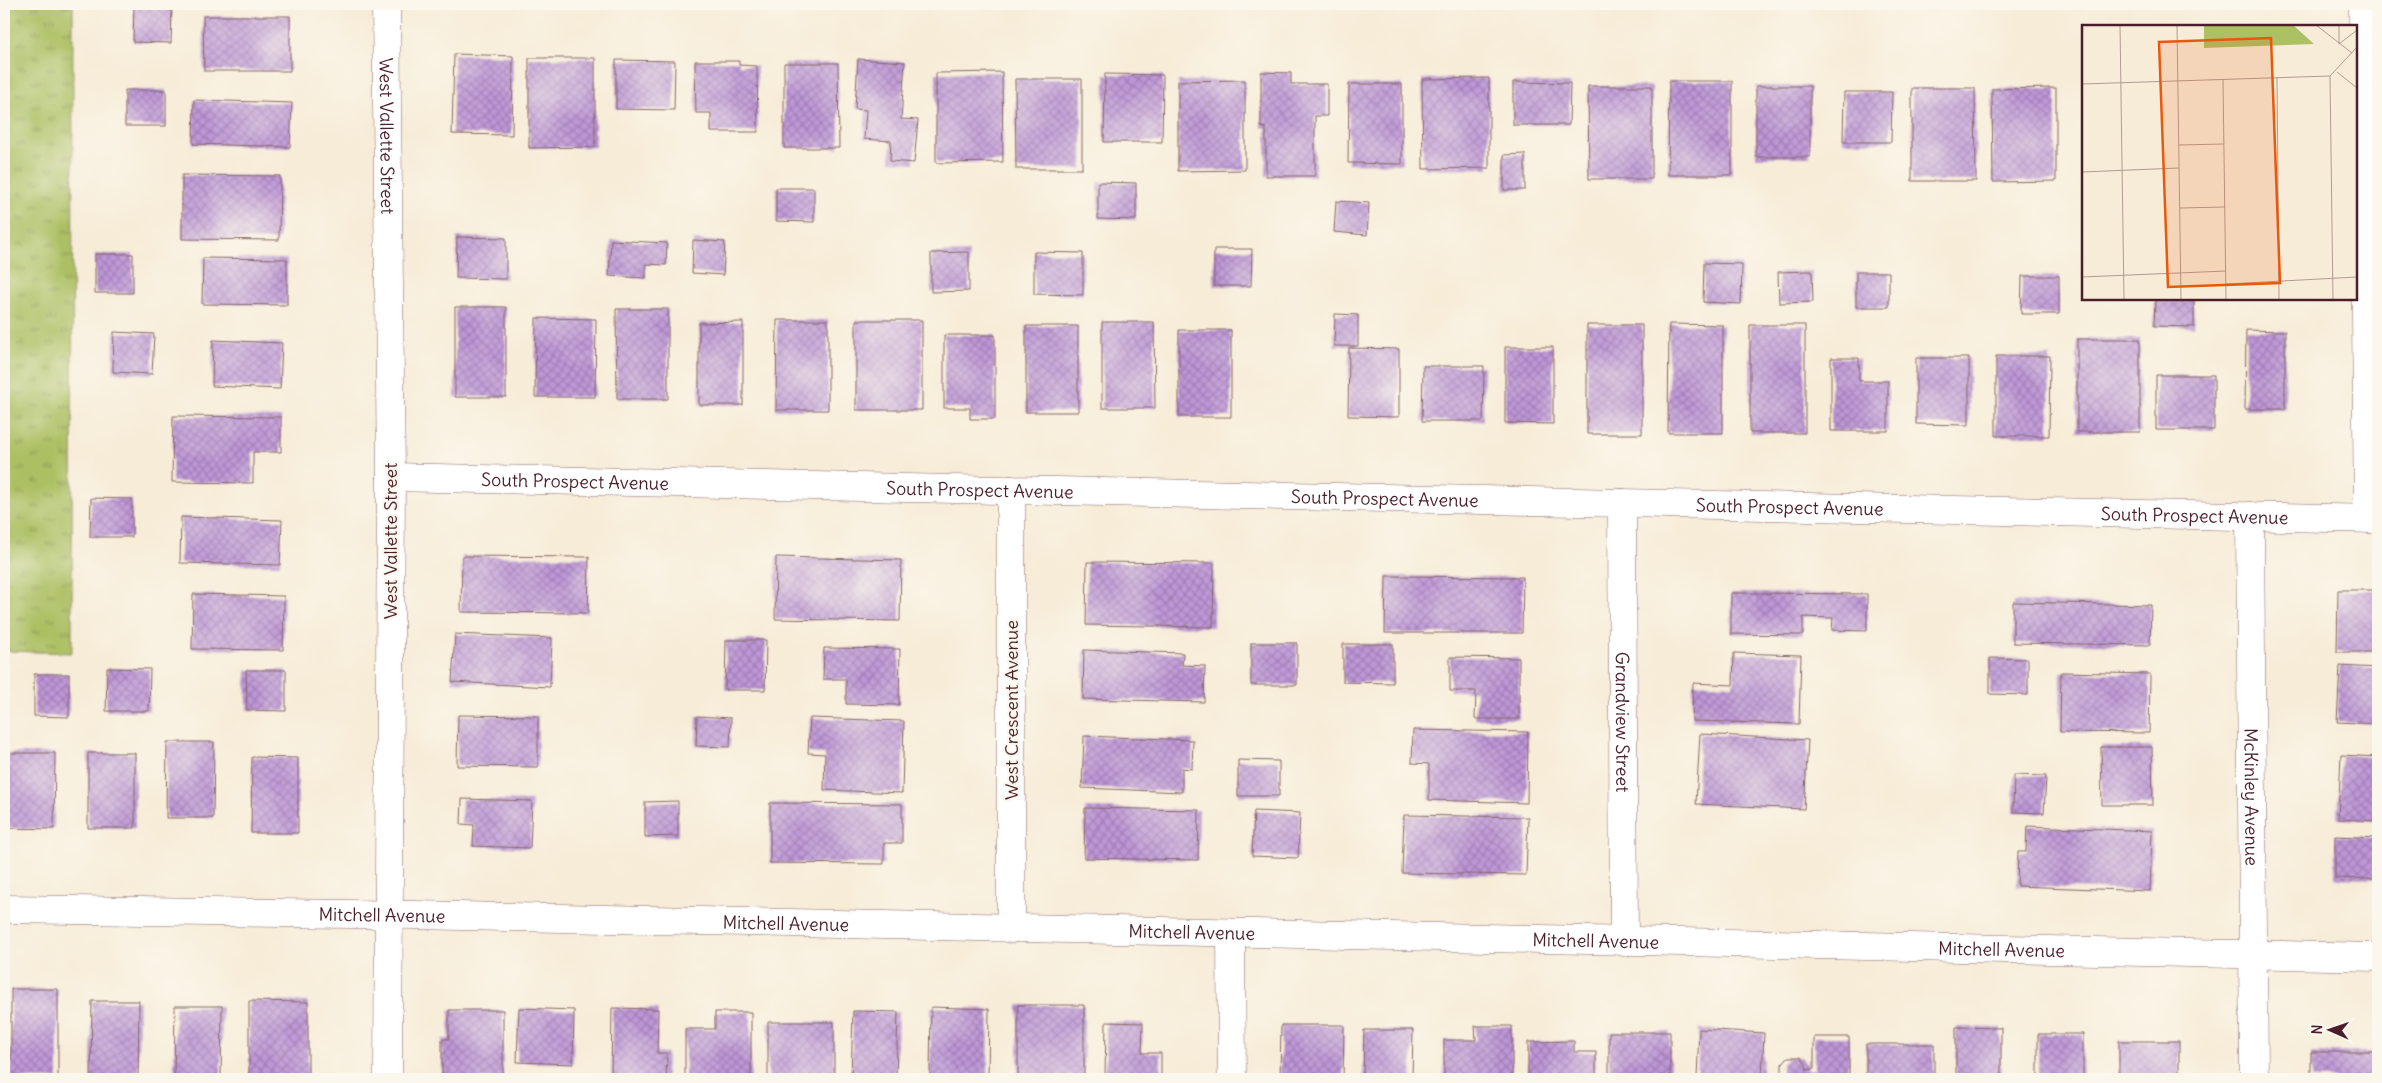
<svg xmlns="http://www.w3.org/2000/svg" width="2382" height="1083" viewBox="0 0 2382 1083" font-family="Delius,sans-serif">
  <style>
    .park { fill: url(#park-tufts); stroke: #7b7048 }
    .building { fill: url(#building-cross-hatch) }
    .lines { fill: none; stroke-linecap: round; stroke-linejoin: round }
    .minor-casing { stroke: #876768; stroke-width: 29 }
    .minor { stroke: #fff; stroke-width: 28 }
    .labels { text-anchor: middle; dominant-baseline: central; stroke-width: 4.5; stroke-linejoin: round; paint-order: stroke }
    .street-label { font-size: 18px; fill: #4a1f2b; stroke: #fbf7ec }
    .inset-road { fill: none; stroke: #b29a93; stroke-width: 1 }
    .view { fill: #e8590c; fill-opacity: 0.15; stroke: #e8590c; stroke-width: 2.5 }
    .inset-edge { fill: none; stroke: #4a1f2b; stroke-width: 2.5 }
  </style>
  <defs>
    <pattern id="park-tufts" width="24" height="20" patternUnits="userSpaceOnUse" patternTransform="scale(1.25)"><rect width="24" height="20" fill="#acc064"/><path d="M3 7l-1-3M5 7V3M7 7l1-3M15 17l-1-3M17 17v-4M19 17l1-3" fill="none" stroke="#8e9b53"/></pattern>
    <pattern id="building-cross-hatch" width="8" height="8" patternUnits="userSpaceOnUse" patternTransform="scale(1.25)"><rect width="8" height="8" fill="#be97d8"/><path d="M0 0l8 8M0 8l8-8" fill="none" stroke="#9c7baf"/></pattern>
  </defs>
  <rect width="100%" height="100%" fill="#fbf7ec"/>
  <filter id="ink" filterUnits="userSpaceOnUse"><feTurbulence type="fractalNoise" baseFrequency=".02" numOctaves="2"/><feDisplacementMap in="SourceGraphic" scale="10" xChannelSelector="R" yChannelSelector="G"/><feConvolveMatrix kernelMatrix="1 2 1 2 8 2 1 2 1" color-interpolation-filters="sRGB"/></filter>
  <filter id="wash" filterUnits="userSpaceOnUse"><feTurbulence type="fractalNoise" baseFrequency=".0096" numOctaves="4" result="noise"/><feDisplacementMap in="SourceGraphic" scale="20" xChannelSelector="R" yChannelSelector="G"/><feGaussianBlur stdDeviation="1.12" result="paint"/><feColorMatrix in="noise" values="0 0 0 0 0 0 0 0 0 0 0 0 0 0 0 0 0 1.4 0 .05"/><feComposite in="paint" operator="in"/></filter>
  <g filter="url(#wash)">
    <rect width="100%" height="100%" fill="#f7ecd8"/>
    <path class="park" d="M4 4H73L72 653 4 651Z"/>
    <g id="blocks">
      <path class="building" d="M134 6H172L171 43 133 42Z
        M203 16H290V71H204Z
        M454 54 513 56 512 135 452 134Z
        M529 58H595V147L529 148Z
        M858 59 905 62 901 119 918 120 914 163 890 161 891 141 864 139 866 110 855 109Z
        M616 60 675 61 674 110 616 109Z
        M695 61H739V65L757 66 758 132H711V113H696Z
        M784 63H838L839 148H784Z
        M1002 72 1003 162 936 163V73Z
        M1261 72 1291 73V84H1327V116H1315V176H1266V128L1261 127Z
        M1105 74 1163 75 1162 142H1104Z
        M1489 78V168L1423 169 1422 79Z
        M1015 79H1082V169H1016Z
        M1245 80V170L1178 171V81Z
        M1669 81H1732V175H1668Z
        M1513 82 1570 83 1569 125H1513Z
        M1349 84H1402V164L1348 163Z
        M1588 86H1652V179H1589Z
        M1756 86H1810V157H1756Z
        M1912 88H1975L1976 181H1912Z
        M2056 88V181L1993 182 1992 89Z
        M125 90H166V126H125Z
        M1844 92H1892L1891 142H1843Z
        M194 100 292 103 290 147 193 144Z
        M1525 154V190H1504V155Z
        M182 175 280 176 279 240 182 239Z
        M1098 182 1136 183V220L1098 219Z
        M776 188H814V222L776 221Z
        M1336 201 1369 203 1367 235 1334 232Z
        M457 237 506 238V279L456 278Z
        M611 240 667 243 666 265 646 264V278L609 276Z
        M693 240 725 242 723 275 692 273Z
        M1214 249H1252L1251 286H1214Z
        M969 252V291L931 292V253Z
        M1034 252 1083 253V295L1034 294Z
        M95 254H133V293H95Z
        M203 258 287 259V305L202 304Z
        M1704 263 1742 264 1741 304 1703 302Z
        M1812 271 1813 302 1779 303 1778 272Z
        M1856 272H1889V307H1856Z
        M2022 276H2059V314H2021Z
        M2155 299H2194V327L2154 326Z
        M455 307H506V397H455Z
        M616 309H668V399H617Z
        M1335 314 1358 315V346H1334Z
        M536 318 596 319 595 397H535Z
        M777 320H828V410H776Z
        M856 320H922V410H856Z
        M743 322V405H699V323Z
        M1102 322H1154L1155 408H1102Z
        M1669 324 1723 325V433H1668Z
        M1587 325H1642V434H1587Z
        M1750 325H1805V433H1750Z
        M1026 326H1078V412H1026Z
        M1179 330H1231V417H1179Z
        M2246 330 2285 331V409H2245Z
        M114 332 154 334 152 374 113 372Z
        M944 335H995V419H970V408H944Z
        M2077 339H2140V432H2077Z
        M213 340 282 343 280 389 212 386Z
        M1505 347H1553V424L1505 423Z
        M1349 348 1399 349V417L1348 416Z
        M1996 356H2050L2049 436H1996Z
        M1831 358H1859V381H1888V431H1831Z
        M1916 358H1969V425L1916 424Z
        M1423 366H1484L1483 421H1422Z
        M2156 375H2214V430H2156Z
        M173 416 281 417V452H253V483L172 482Z
        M91 498 132 499V537H90Z
        M181 517 282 520 280 565 180 563Z
        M462 556 589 557 588 613 461 612Z
        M776 557 901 560 900 621 775 619Z
        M1087 562 1214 563 1213 627 1086 625Z
        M1386 576 1523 577 1522 633H1385Z
        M2338 590H2378V652H2337Z
        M1731 593 1867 594V631L1832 630 1833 618 1803 617V635L1731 634Z
        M193 594 284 596 283 650 192 649Z
        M2013 602 2151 605 2150 645 2013 643Z
        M455 634 552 638 550 687 452 682Z
        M726 640H766L765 690H725Z
        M1251 643H1297V685H1251Z
        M1343 644H1393V683L1343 682Z
        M824 648 900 649 899 705 846 704V679H823Z
        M1084 650 1183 653 1182 665 1205 666 1204 702 1083 699Z
        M1734 653 1801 655 1799 724 1692 721 1693 683 1733 685Z
        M1450 657 1519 658V719H1475L1476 691H1450Z
        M1990 658 2028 659V695L1990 694Z
        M2340 666 2378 668V724L2337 722Z
        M107 668 150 669 149 711H106Z
        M246 670H286V711L247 710Z
        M2061 672 2150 674 2149 733 2060 732Z
        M34 674H69V717L34 716Z
        M458 715 538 716V767L457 766Z
        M697 716 731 718 730 747 696 746Z
        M810 718 904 721 902 793 824 790 825 754 808 753Z
        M1413 730 1528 732 1527 803 1429 800V764L1412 763Z
        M1700 734 1808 740 1804 809 1696 804Z
        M1084 736 1193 740 1192 769 1182 768V792L1082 788Z
        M167 742H214L213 818H166Z
        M2101 747H2152L2153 805H2102Z
        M8 753H55L54 829 7 828Z
        M88 753H135V828H88Z
        M2341 755 2378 757V821L2338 819Z
        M252 757 298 758V833H251Z
        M1238 760 1279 761V796H1238Z
        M2014 775 2046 776 2044 813 2013 812Z
        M462 799 532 801 530 848 473 846 474 825 461 824Z
        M678 801V836L645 837V802Z
        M770 803 902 804V843H884V864L770 863Z
        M1085 808 1199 810 1198 860 1084 858Z
        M1254 811 1300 813 1298 858 1252 856Z
        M1404 815 1528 817 1526 875 1402 873Z
        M2027 826 2152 831 2150 891 2017 886 2018 852H2026Z
        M2335 836 2378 838V879L2335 878Z
        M11 989H58V1079H11Z
        M92 1001H139L138 1079H91Z
        M249 1001 308 1002V1079H249Z
        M1018 1005H1084V1079H1018Z
        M175 1006H222L221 1079H174Z
        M931 1007 989 1009 988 1079H930Z
        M519 1008 574 1010 573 1064 517 1062Z
        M612 1008 658 1009 657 1053H667L666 1079H611Z
        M449 1010H503V1079H442V1039H449Z
        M853 1011 898 1012 896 1079H851Z
        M715 1012H751V1079H685V1029H715Z
        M768 1022H834V1079H768Z
        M1106 1022 1143 1023 1142 1053H1161V1079H1105Z
        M1281 1025H1344L1343 1079H1280Z
        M1475 1026H1512V1079H1444V1040H1476Z
        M1956 1027 2001 1028V1079H1956Z
        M1699 1029 1764 1033 1762 1079H1697Z
        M1364 1030H1413L1412 1079H1363Z
        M1609 1032H1670V1079H1609Z
        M2038 1034H2083V1079H2038Z
        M1814 1037H1849V1079H1782V1064L1788 1057H1801L1806 1064 1807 1070 1814 1069Z
        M1574 1041V1052H1596V1079H1528V1042Z
        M2119 1041H2179V1079H2119Z
        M1866 1044H1934V1079H1866Z
        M2311 1052H2377V1079H2311Z"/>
    </g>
  </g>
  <g filter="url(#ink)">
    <use href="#blocks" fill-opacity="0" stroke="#876768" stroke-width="1"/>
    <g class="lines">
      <g class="minor-casing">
        <g id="minor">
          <path id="s1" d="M386 4 391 477 388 1079"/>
          <path d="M2363 4 2368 519"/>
          <path id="s2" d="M391 477 2378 519"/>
          <path id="s3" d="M1622 503 1624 942"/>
          <path id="s4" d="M2250 516 2254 1079"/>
          <path id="s5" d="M4 909 416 915 2378 957"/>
          <path d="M1011 929V490"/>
          <path d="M1231 934 1232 1079"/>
        </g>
      </g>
      <use href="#minor" class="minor"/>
    </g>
  </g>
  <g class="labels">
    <g class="street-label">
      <text stroke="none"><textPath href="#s1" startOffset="132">West Vallette Street</textPath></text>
      <text stroke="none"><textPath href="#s2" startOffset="184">South Prospect Avenue</textPath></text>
      <text stroke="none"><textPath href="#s2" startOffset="589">South Prospect Avenue</textPath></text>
      <text stroke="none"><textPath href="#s2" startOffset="994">South Prospect Avenue</textPath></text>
      <text stroke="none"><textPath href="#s2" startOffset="1399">South Prospect Avenue</textPath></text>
      <text stroke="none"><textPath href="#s2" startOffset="1804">South Prospect Avenue</textPath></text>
      <text transform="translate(390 541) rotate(-90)">West Vallette Street</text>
      <text transform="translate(1011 710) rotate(-90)">West Crescent Avenue</text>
      <text stroke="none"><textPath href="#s3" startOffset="219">Grandview Street</textPath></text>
      <text stroke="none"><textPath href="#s4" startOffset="281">McKinley Avenue</textPath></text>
      <text stroke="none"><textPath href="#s5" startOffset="378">Mitchell Avenue</textPath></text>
      <text stroke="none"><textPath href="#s5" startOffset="782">Mitchell Avenue</textPath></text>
      <text stroke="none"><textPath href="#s5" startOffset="1188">Mitchell Avenue</textPath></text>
      <text stroke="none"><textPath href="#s5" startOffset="1592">Mitchell Avenue</textPath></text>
      <text stroke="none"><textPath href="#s5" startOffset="1998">Mitchell Avenue</textPath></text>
    </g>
  </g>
  <g transform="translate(2082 25)">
    <rect width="275" height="275" fill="#f7ecd8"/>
    <path d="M122 0H211L232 19 122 23Z" fill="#acc064"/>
    <path class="inset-road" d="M38 0 42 275M95 0 99 275M234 0 270 28M257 0V19M257 19 275 5M255 47 275 63M248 51 251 275M195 52 197 275M141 55 144 275M0 59 248 51 275 22M97 120 142 119M0 147 97 143M98 183 143 182M0 252 144 246M144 259 275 252"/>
    <path class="view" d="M189 13 198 258 86 262 77 17Z"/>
    <rect width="275" height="275" class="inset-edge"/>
  </g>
  <rect width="2382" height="1083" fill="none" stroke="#fbf7ec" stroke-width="20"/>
  <g transform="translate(2330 1030) rotate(272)" stroke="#fbf7ec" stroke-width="4" paint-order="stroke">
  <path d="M0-4L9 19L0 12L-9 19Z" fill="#4a1f2b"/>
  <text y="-8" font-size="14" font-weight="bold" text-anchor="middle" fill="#4a1f2b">N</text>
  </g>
</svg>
